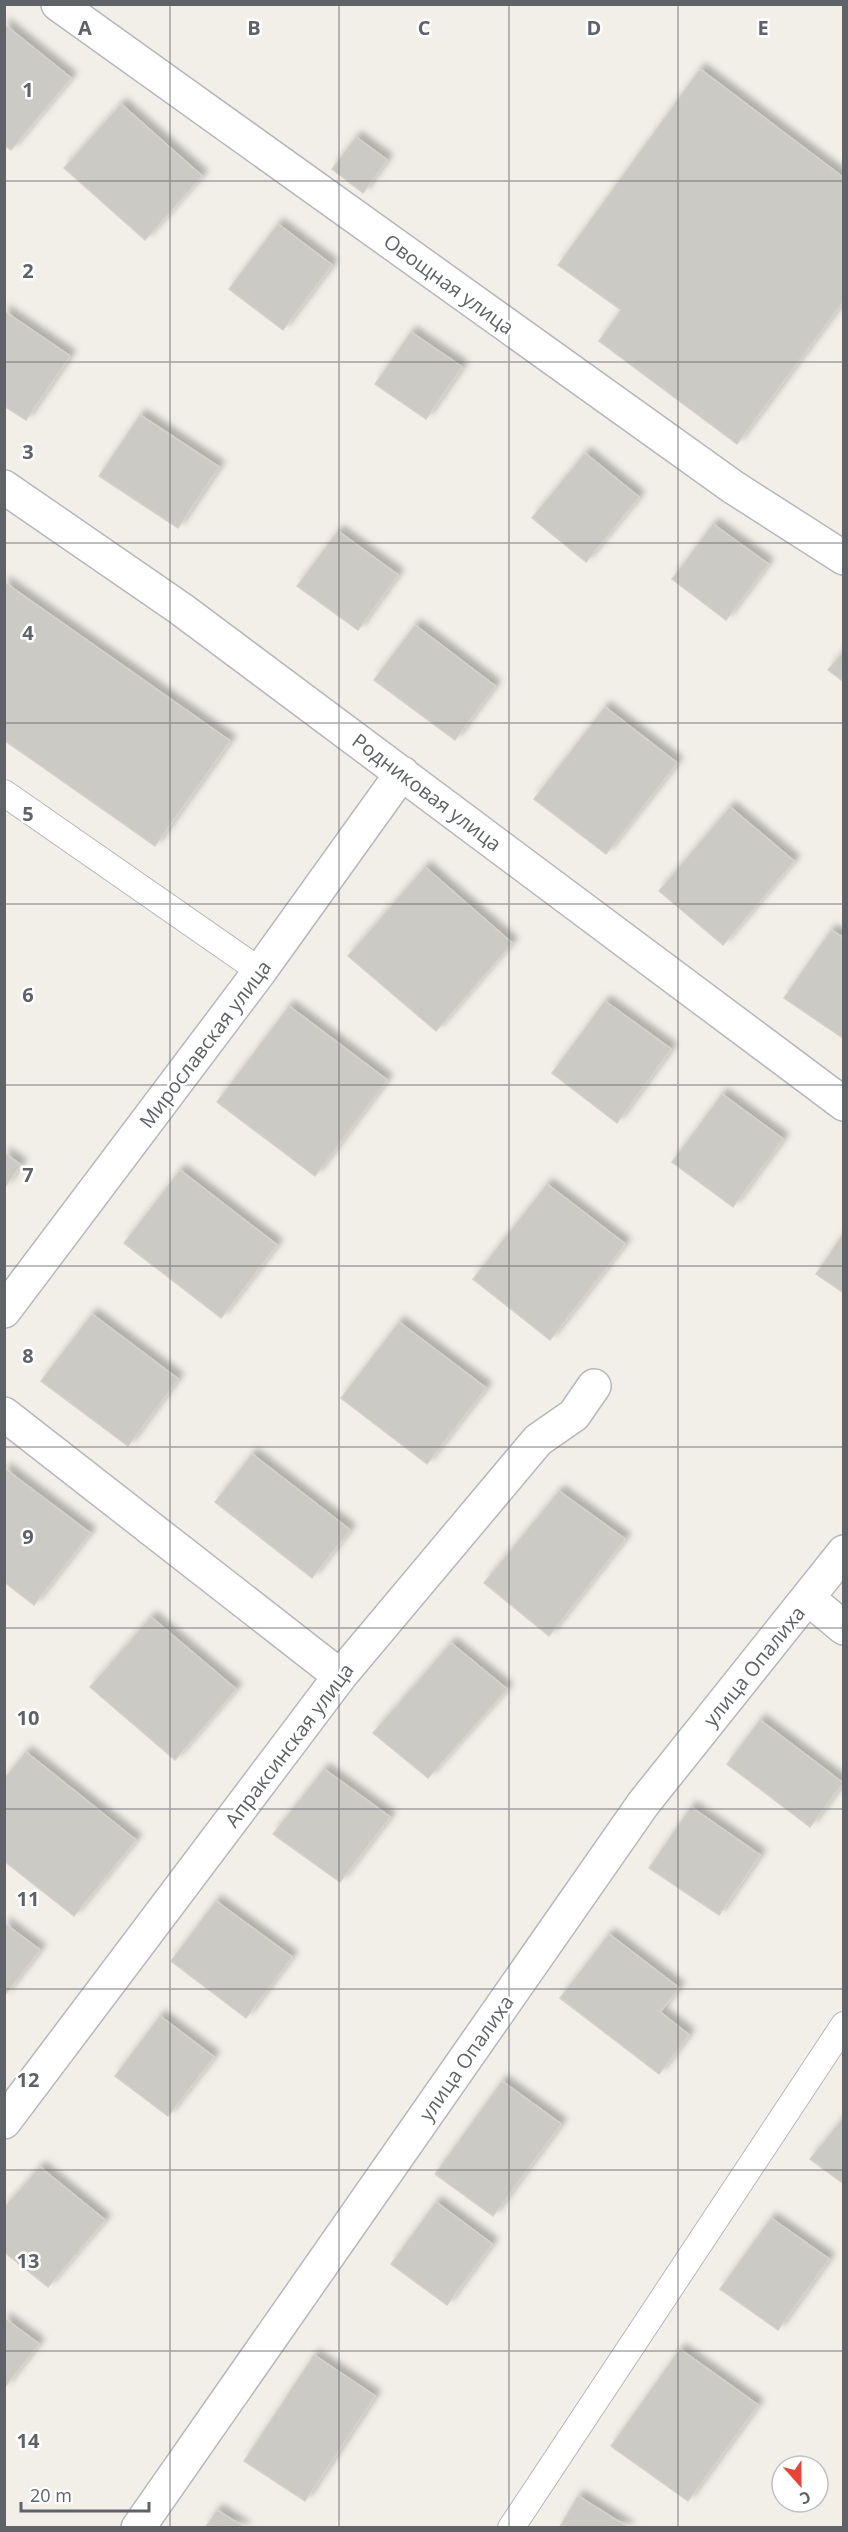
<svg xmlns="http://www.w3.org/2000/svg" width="848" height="2532" viewBox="0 0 848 2532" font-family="'Open Sans',sans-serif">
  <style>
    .building { fill: #cccac5; stroke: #d6d1c6; stroke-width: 1.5; filter: url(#shadow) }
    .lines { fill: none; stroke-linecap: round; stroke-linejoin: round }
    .service-casing { stroke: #b5b8bc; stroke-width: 28 }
    .minor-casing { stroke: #b5b8bc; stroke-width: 36 }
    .service { stroke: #fff; stroke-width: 26 }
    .minor { stroke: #fff; stroke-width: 33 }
    .grid { fill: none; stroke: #5f6368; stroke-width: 1.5; stroke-opacity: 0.55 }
    .labels { text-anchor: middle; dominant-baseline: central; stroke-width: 5; stroke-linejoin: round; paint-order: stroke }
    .street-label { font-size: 20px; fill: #5f6368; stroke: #fff }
    .grid-label { font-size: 20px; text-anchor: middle; font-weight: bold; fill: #5f6368; stroke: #fff; stroke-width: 5; stroke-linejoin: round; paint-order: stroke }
  </style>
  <defs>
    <filter id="shadow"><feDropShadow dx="5.5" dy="-5.5" stdDeviation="3" flood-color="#0004"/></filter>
  </defs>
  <rect width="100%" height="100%" fill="#f1efe8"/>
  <path class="building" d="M4 24 71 78 11 150 4 145Z
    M700 69 844 178V300L737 444 599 341 621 310 558 265Z
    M121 104 202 176 145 240 64 168Z
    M356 137 387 160 363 193 332 169Z
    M278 224 332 265 283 330 229 289Z
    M4 311 70 356 26 420 4 406Z
    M411 332 462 367 426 419 375 384Z
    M140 415 219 467 178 528 99 476Z
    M585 453 639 497 586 562 532 518Z
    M713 524 768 564 726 620 672 579Z
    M338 531 398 575 358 630 297 586Z
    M4 582 230 741 155 846 4 740Z
    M415 625 495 686 455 740 374 680Z
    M844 651V682L828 670Z
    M605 707 677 763 606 854 534 799Z
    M730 807 794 861 723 945 659 891Z
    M425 867 512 943 436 1031 348 956Z
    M831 930 844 938 843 1038 784 998Z
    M605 1001 671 1049 617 1123 552 1073Z
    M289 1006 387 1080 315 1176 217 1102Z
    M722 1094 783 1139 733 1207 672 1162Z
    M4 1153 21 1165 4 1188Z
    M180 1170 277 1245 221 1318 124 1243Z
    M547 1184 625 1244 550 1340 473 1279Z
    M844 1233V1293L816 1274Z
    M92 1314 178 1379 128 1446 41 1381Z
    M399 1322 486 1388 427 1464 341 1398Z
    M252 1454 350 1530 312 1578 215 1502Z
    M4 1468 90 1533 34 1605 4 1582Z
    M559 1491 625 1539 549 1636 484 1583Z
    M151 1617 236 1689 175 1760 90 1687Z
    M451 1643 507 1689 428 1778 373 1733Z
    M760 1720 843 1783 810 1827 727 1764Z
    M26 1752 136 1840 74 1916 4 1861V1779Z
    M324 1769 390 1817 340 1882 273 1834Z
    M691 1807 760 1855 719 1915 649 1868Z
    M216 1901 292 1957 246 2018 171 1961Z
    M4 1923 40 1950 4 1996Z
    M609 1934 679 1988 660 2012 689 2035 659 2074 560 1998Z
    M160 2016 214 2057 168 2116 115 2076Z
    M502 2081 561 2124 493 2216 435 2174Z
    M844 2117V2184L810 2159Z
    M40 2167 105 2220 48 2287 4 2252V2208Z
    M436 2202 492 2244 447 2305 391 2264Z
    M771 2218 829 2259 778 2330 720 2289Z
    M4 2318 39 2344 4 2388Z
    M680 2349 758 2405 688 2501 611 2446Z
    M314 2355 375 2396 305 2501 244 2461Z
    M578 2496 629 2528H559Z
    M217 2510 245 2528H205Z"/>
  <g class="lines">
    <g class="service-casing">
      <path id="service" d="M4 793 260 971
        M511 2528 844 2025"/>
    </g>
    <g class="minor-casing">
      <path id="minor" d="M58 4 733 487 844 558
        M4 487 181 609 844 1104
        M4 1311 260 971 402 773
        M4 1414 340 1676
        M809 1599 844 1628
        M4 2122 340 1676 538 1440 574 1415 594 1386
        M138 2528 643 1804 844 1552"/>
    </g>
    <use href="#service" class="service"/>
    <use href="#minor" class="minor"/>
  </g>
  <path class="grid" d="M170 4V2528M339 4V2528M509 4V2528M678 4V2528M4 181H844M4 362H844M4 543H844M4 723H844M4 904H844M4 1085H844M4 1266H844M4 1447H844M4 1628H844M4 1809H844M4 1989H844M4 2170H844M4 2351H844"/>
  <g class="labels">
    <g class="street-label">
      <text transform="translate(449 284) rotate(36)">Овощная улица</text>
      <text transform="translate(427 792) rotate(37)">Родниковая улица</text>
      <text transform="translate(205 1044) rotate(-53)">Мирославская улица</text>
      <text transform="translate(754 1666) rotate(-51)">улица Опалиха</text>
      <text transform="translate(289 1745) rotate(-53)">Апраксинская улица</text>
      <text transform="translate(466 2058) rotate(-55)">улица Опалиха</text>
    </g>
  </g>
  <g class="grid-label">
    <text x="85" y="35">A</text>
    <text x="254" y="35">B</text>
    <text x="424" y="35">C</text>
    <text x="594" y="35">D</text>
    <text x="763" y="35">E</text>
    <text x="28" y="97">1</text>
    <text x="28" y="278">2</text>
    <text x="28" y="459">3</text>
    <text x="28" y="640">4</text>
    <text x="28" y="821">5</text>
    <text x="28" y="1002">6</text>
    <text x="28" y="1182">7</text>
    <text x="28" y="1363">8</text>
    <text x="28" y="1544">9</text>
    <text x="28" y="1725">10</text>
    <text x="28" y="1906">11</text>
    <text x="28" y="2087">12</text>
    <text x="28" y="2268">13</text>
    <text x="28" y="2448">14</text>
  </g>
  <rect width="848" height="2532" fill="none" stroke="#5f6368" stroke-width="12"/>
  <g transform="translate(800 2484) rotate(159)"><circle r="28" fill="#ffffff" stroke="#bfc1c3" stroke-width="1.5"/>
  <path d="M0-4.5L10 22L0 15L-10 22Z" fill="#ea4335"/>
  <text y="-9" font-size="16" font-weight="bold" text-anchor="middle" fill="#5f6368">С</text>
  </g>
  <path d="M21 2502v9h128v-9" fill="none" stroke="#5f6368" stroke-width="3"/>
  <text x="30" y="2502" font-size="18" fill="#5f6368" stroke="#ffffff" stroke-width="4.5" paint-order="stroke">20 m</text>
</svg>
